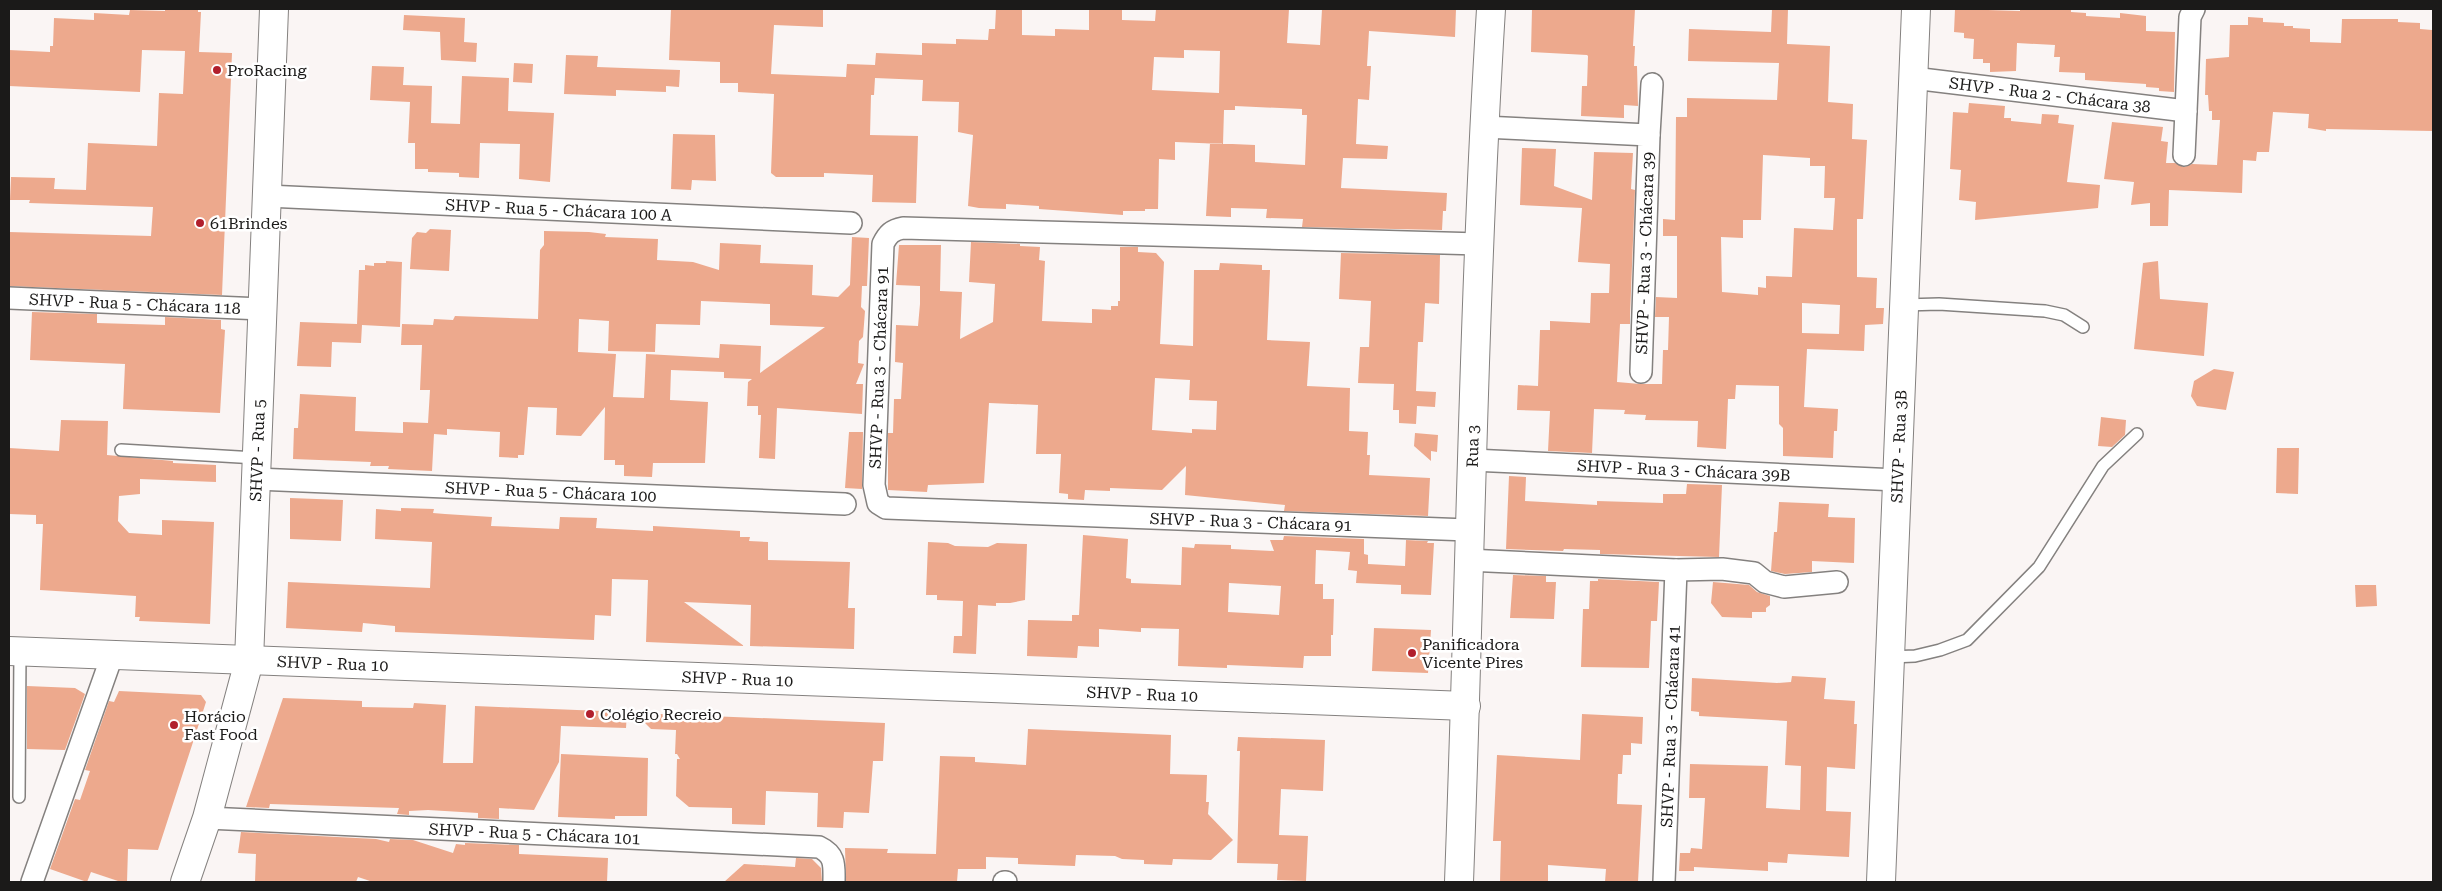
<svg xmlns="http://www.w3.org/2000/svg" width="2442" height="891" viewBox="0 0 2442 891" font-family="'Roboto Serif',serif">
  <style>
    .building { fill: #eda98d; fill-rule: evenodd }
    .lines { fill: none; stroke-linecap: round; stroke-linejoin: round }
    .lane-casing { stroke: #84817f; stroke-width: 14 }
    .street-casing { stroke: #84817f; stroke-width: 24 }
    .secondary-casing { stroke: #84817f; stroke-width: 30 }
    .lane { stroke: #fff; stroke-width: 11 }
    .street { stroke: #fff; stroke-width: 21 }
    .secondary { stroke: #fff; stroke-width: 28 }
    .poi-dot { fill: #b11f2c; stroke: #fff; stroke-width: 2 }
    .labels { text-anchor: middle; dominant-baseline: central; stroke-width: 5; stroke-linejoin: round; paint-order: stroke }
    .poi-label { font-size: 16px; fill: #1b1a19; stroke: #fff; text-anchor: start }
    .street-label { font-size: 16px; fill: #1b1a19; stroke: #fff }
  </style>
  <rect width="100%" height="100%" fill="#faf5f4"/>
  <path class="building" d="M165 9H198V12H201L199 52 232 53 222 295 9 286V232L151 236 153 207 29 203 30 200H10L11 177 55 178 54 189 86 190 88 143 157 146 159 93 183 94 185 51 142 50 140 92 9 86V50L50 52V46H53L54 18 94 20V13L129 15 130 10 165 11Z
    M671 9H823V27L774 25 771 74 846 77 847 64 875 65 876 53 922 55V43L956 44V39L988 40 989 29H995L996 9H1022V35L1055 36V29L1089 30V9H1122V20L1155 21 1156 9H1289L1287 43 1320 45 1322 9H1456L1455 37 1369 31 1367 66H1371L1369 100 1358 99 1356 144 1388 146 1387 159 1343 158 1341 188 1447 193 1446 211H1443L1442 230 1302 227 1303 219 1266 218 1267 209 1231 208V217L1206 216 1210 143 1255 145V162L1305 165 1307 115H1302V109L1235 106V110H1224L1223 144 1175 142V160L1159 159 1158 209H1145V211H1123V215L1039 209V206L1023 205 1006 204V209L979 208 968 206 973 135 958 132 959 102 922 101 923 80 875 78 874 95H871L870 135 918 136 916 203 872 202 873 175 824 173V177H776L771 173 774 94 738 92V83H720V62L669 60ZM1184 50 1220 51 1219 93 1152 90 1154 57 1184 58Z
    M1532 9H1635L1633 46H1635L1634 66H1637L1638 106 1624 105V118L1581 116 1582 86H1587L1588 56 1587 55 1531 52Z
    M1772 9H1788L1787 44 1830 46 1828 102 1853 104 1852 139 1867 140 1863 219H1857V277L1877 278 1876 308H1884L1883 324 1865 325 1864 351 1807 349 1804 407 1838 409 1837 431H1834L1833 458 1783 456V428L1779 424V386L1736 385 1735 399H1728L1726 449 1697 447 1698 421 1645 420 1646 415 1624 414 1625 410 1594 409 1592 453 1548 451 1550 411 1517 410 1518 385 1538 386 1540 330H1550V321L1590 323 1591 293H1609L1610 264 1578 262 1582 208 1520 205 1522 148 1556 149 1554 186 1592 200 1594 152 1633 153 1631 189 1635 190 1630 316V324H1620L1617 382 1640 384H1662L1663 350H1668L1669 317H1655L1656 297 1677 298V236H1663V219L1675 220 1676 117H1687V98L1777 100 1779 63 1688 61 1689 29 1771 32ZM1763 155 1810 158V166H1825L1824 198H1835L1833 230 1794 228 1792 277 1766 276V288L1758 287V295L1722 292 1721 237 1743 238V220H1761ZM1802 303 1840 305 1839 334 1802 333Z
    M1955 9 2020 11V9H2071V12L2086 13V16L2120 18V13L2146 16V31L2175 32 2174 92 2159 91V88L2146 87V84L2085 80V73L2059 72 2060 57H2054L2055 45 2017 43 2016 71 1990 72V63H1983V59H1973L1974 39 1964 38V33L1954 32Z
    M404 15 465 18 464 42 477 43 476 62 441 60 440 32 403 30Z
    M2248 17 2263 18V22L2284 23V26H2293V28L2310 29V42L2341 43 2342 19H2398V22L2420 23V29L2432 30V131L2326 129V131L2308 128 2309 114 2273 112 2269 152H2257L2256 161 2243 160 2242 193 2169 190 2168 226H2150V203L2131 205 2134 182 2104 179 2112 122 2163 127 2161 141 2168 142 2166 163H2175L2184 167 2192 164 2217 165 2220 120H2212V111H2209L2208 95H2205L2206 59 2229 57 2230 25H2248Z
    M566 55 598 56 597 67 680 70 679 87 666 86V92L616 90V96L564 94Z
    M514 63 533 64 532 83 513 82Z
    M372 66 404 67 403 85 432 86 431 123 460 124 462 76 509 78 508 111 554 113 550 182 519 179 520 144 480 143 479 178 459 177V173L428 172V169H415V143H408L410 102 370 100Z
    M1969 103 2005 106 2004 118H2011V121L2041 124 2042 114 2059 115 2058 123 2074 125 2067 182 2100 185 2098 208 1975 220 1976 202 1959 200 1961 170 1950 169 1953 112 1968 113Z
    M673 134 715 135 716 181 692 180 691 190 671 189Z
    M430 229 451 230 449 271 410 269 412 238 417 232 426 233Z
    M544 231 589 232 606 234 605 237 658 239 657 260 693 262 719 270 720 243 761 245 760 263 813 265 812 295 838 297 850 285 852 237 869 238 867 286H862L861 307 865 311 863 337 859 341 858 363 864 364 856 384H863L862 414 777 408 775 459 759 458 761 415H758V406H747L748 382 752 379 724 378V372L671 370 670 400 708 402 705 463H653L652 477 624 476V465H615V460H604L605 407 581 436 556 435 557 408 528 407 524 455H518V458L499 457 500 432 447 429V435L434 434 432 471 388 469 389 466H370L371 462 293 459 294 428H298L300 394 356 397 355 431 403 433V422L428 423 430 390H420L422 345H401L402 324 433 325 434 319 453 320 455 316 538 319 540 250 544 245ZM701 301 770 304V325L825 327 760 373 761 346 720 344 719 358 646 354 644 398 613 397 616 354 578 352 579 319 609 321 608 351 655 352 656 324 700 325Z
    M971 242 1020 244V246L1040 247 1039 260 1045 261 1042 321 1092 323V309L1111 310V306H1118V301H1120V247H1138V252L1156 253 1164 262 1160 344 1193 346 1194 270H1219L1220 263 1262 265V270H1270L1267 340 1310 342 1307 386 1350 388 1349 431 1368 432 1367 455H1370L1369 475 1430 478 1428 516 1284 511 1285 505 1185 495 1186 466 1162 490 1110 488V491L1085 490 1084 500 1068 499V494L1059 493 1061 454H1036L1038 405 989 403 984 483 928 485 927 492 888 490V433H893L894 399H901L903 363 895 362 896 325 918 326 920 304V286L896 285 899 245H941L940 291 962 292 960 339 993 322 995 284 969 282ZM1155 378 1190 380 1189 400 1217 401 1216 430 1192 429V433L1152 430Z
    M1341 253 1440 255 1439 304 1425 303 1423 342H1418L1416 391 1436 392 1435 407 1417 406 1416 424 1399 423V410H1393L1394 384 1358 383 1360 347H1369L1371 301 1339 299Z
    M386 261 402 262 400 327 362 325 361 343 332 342 331 367 297 366 300 322 357 324 359 270H365V265L374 266V263H386Z
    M2158 261 2160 299 2208 303 2204 356 2134 349 2143 263Z
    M32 312 97 314V323L165 325V317L221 320V329L225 330 220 413 123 409 125 364 30 360Z
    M2214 369 2234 372 2226 410 2197 406 2191 396 2194 381Z
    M2101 417 2126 420 2125 435 2112 447 2098 446Z
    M61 420 108 421 107 455 173 461V463L216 465V482L140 479V494L119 496 118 521 129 533 162 535V520L214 522 210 624 139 621 140 617H135L136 596 40 590 43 524H36V515L9 514V448L59 451Z
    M849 432H863L862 489 845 488Z
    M1415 433 1438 435 1437 452 1431 451V461L1414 446Z
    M2277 448H2299L2298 494 2276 493Z
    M1509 476 1526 477 1525 501 1597 505V501L1663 503V494H1686L1687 484 1722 485 1719 557 1600 554V550L1564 549 1563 551 1506 549Z
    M290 498 343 500 341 541 290 539Z
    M1779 502 1829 504 1828 517 1855 518 1854 563 1812 561V572L1785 574 1771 571 1774 532H1777Z
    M401 508 434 509 433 513 445 514 492 517 491 526 559 529 560 517 597 518 596 528 653 531V526L740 531V537H750L749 541 768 542V560L850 562 848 608H855L854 649 750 646 751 605 684 602 744 646 646 642 648 580 612 579 611 616 595 615 594 640 395 632V626L363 623 362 632 286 628 288 582 430 588 432 542 375 539 376 509 401 511Z
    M1083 535 1128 539 1126 578 1131 579V583L1181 585 1182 547 1194 548 1195 544 1231 545V549L1274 551 1270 540H1283L1284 536 1364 539V554L1368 555V564L1405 566 1406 540 1428 541 1427 543H1434L1431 595 1401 594V585L1356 583 1357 571 1348 570 1350 552 1316 550 1315 584H1323V599H1334L1333 635H1331V656H1304L1303 668 1227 665V668L1178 666 1179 629 1141 628V632L1099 629V647L1078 646 1077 658 1027 656 1028 620 1072 621V615H1079ZM1229 583 1281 586 1279 615 1228 612Z
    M928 542 948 543 955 546 988 547 997 543 1027 544 1025 600 1010 603H996V606L978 605 976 654 953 653 954 636H962L963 601 937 600V595H926Z
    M1513 575 1546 576V582H1556L1554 619 1510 618Z
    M1598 579 1659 582 1657 621H1651L1649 668 1581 667 1583 609H1589L1590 581H1598Z
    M1713 582 1749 585 1757 592 1770 596V605L1766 608V612H1752V618L1722 617 1711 603Z
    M2355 585H2376L2377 606 2356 607Z
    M1374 628 1431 630 1428 673 1372 671Z
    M1792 676 1826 678 1824 699 1855 701 1854 724H1857L1855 769 1827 767 1826 811 1851 812 1849 857 1788 854 1787 863 1768 862V871L1694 867V871H1679L1680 853H1690L1691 848 1702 849 1705 798H1689L1690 764 1768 766 1766 808 1800 810 1801 766 1785 765 1787 721 1699 716V712L1691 711 1692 678 1777 683 1791 682Z
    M27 686 75 688 85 694 65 750 27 749Z
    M119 691 201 695 206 702 158 850 128 849 127 882H121L91 872 87 882 50 869 75 799 80 800 90 771 85 770 109 701 114 702Z
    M283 698 362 701V707L413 708 414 703 446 705 443 763H473L475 706 627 712 626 728 561 726 559 762 534 810 499 808V819L478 818V813L428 810 409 811V815L397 814 399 808 270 804 269 808 246 807Z
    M635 713 885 723 883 761H873L869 813 844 812 843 828 817 827 818 793 766 791 765 825 732 824V808L689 807 676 796 677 759H680L677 754H675L676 730 651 729Z
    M1582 714 1643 717 1642 744 1631 743V755H1623L1622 774H1618L1617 804 1642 805 1638 882H1605L1606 869 1548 865V882H1500L1501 841H1493L1497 755 1580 760Z
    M1028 729 1171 735 1170 774 1207 775 1206 802H1209L1208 814 1233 840 1211 860 1173 859 1172 865 1144 864V860L1122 859 1115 856 1076 855 1075 866 1018 864V858L986 857V869H958L957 882H846L845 848 888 849 887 853 936 854 940 756 975 757V762L1026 765Z
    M1238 737 1325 740 1323 791 1281 789 1279 835 1308 836 1306 881 1277 880 1278 864 1237 863 1240 751H1237Z
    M561 754 648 758 647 816H615V819L558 817Z
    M241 832 376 839 389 842 390 839 413 840 453 853 456 844 465 845V843L519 845V854L608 858 607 882H373L358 877 356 882H255L256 854 238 853Z
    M796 858 812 859 821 868 822 882H724L744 864 795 867Z"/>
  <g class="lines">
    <g class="lane-casing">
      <path id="lane" d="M1904 305 1939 304 2045 311 2064 315 2083 327
        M121 450 257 458
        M1890 657 1915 656 1940 650 1967 640 2039 567 2103 466 2137 434
        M19 797 20 651"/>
    </g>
    <g class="street-casing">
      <g id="street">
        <path id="s1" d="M1913 78 2186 111 2190 17 2194 9"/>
        <path d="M1484 127 1649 135 1641 372"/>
        <path d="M1649 135 1652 84"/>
        <path d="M2184 155 2186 111"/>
        <path id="s2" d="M267 196 851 223"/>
        <path id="s3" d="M9 298 262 309"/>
        <path id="s4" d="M1472 460 1897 480"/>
        <path id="s5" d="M256 479 845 504"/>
        <path id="s6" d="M1468 530 886 508 878 503 874 485 883 244C888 234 892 230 903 228L1480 244"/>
        <path d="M1467 560 1676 570 1722 569 1754 573 1765 582 1784 587 1837 582"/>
        <path id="s7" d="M207 818 819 847C836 855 834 866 834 882"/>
        <path d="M32 882 113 653"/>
        <path d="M1004 882H1006"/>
        <path id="s8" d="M1664 882 1676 570"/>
      </g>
    </g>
    <g class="secondary-casing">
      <g id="secondary">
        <path id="s9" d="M9 651 1466 706"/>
        <path id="s10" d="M185 882 207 818 249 661 274 9"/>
        <path id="s11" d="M1459 882C1470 591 1473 300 1491 9"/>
        <path id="s12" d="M1881 882 1916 9"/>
      </g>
    </g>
    <use href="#lane" class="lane"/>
    <use href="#street" class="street"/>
    <use href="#secondary" class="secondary"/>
  </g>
  <g class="poi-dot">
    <circle cx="217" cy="70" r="5"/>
    <circle cx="200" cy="223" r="5"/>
    <circle cx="1412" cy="653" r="5"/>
    <circle cx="590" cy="714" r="5"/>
    <circle cx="174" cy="725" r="5"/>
  </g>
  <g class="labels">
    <g class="poi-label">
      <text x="227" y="70">ProRacing</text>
      <text x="210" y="223">61Brindes</text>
      <text x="1422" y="644">Panificadora<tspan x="1422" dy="18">Vicente Pires</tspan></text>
      <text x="600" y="714">Colégio Recreio</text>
      <text x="184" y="716">Horácio<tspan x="184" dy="18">Fast Food</tspan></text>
    </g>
    <g class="street-label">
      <text stroke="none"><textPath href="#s1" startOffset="138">SHVP - Rua 2 - Chácara 38</textPath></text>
      <text stroke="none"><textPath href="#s2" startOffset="292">SHVP - Rua 5 - Chácara 100 A</textPath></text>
      <text transform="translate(1645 253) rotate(-88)">SHVP - Rua 3 - Chácara 39</text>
      <text stroke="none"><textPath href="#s3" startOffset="126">SHVP - Rua 5 - Chácara 118</textPath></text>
      <text stroke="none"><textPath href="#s6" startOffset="728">SHVP - Rua 3 - Chácara 91</textPath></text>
      <text stroke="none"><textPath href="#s11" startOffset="436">Rua 3</textPath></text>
      <text stroke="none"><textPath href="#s12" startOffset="436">SHVP - Rua 3B</textPath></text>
      <text stroke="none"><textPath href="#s10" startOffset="441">SHVP - Rua 5</textPath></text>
      <text stroke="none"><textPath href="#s4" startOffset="212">SHVP - Rua 3 - Chácara 39B</textPath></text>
      <text stroke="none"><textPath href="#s5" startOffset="295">SHVP - Rua 5 - Chácara 100</textPath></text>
      <text transform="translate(1251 522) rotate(2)">SHVP - Rua 3 - Chácara 91</text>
      <text stroke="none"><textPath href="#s9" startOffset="324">SHVP - Rua 10</textPath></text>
      <text stroke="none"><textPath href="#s9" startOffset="729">SHVP - Rua 10</textPath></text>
      <text stroke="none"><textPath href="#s9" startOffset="1134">SHVP - Rua 10</textPath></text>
      <text stroke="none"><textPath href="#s8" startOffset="156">SHVP - Rua 3 - Chácara 41</textPath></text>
      <text stroke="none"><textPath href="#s7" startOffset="328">SHVP - Rua 5 - Chácara 101</textPath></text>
    </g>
  </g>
  <rect width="2442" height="891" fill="none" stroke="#1b1a19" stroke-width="20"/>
</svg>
